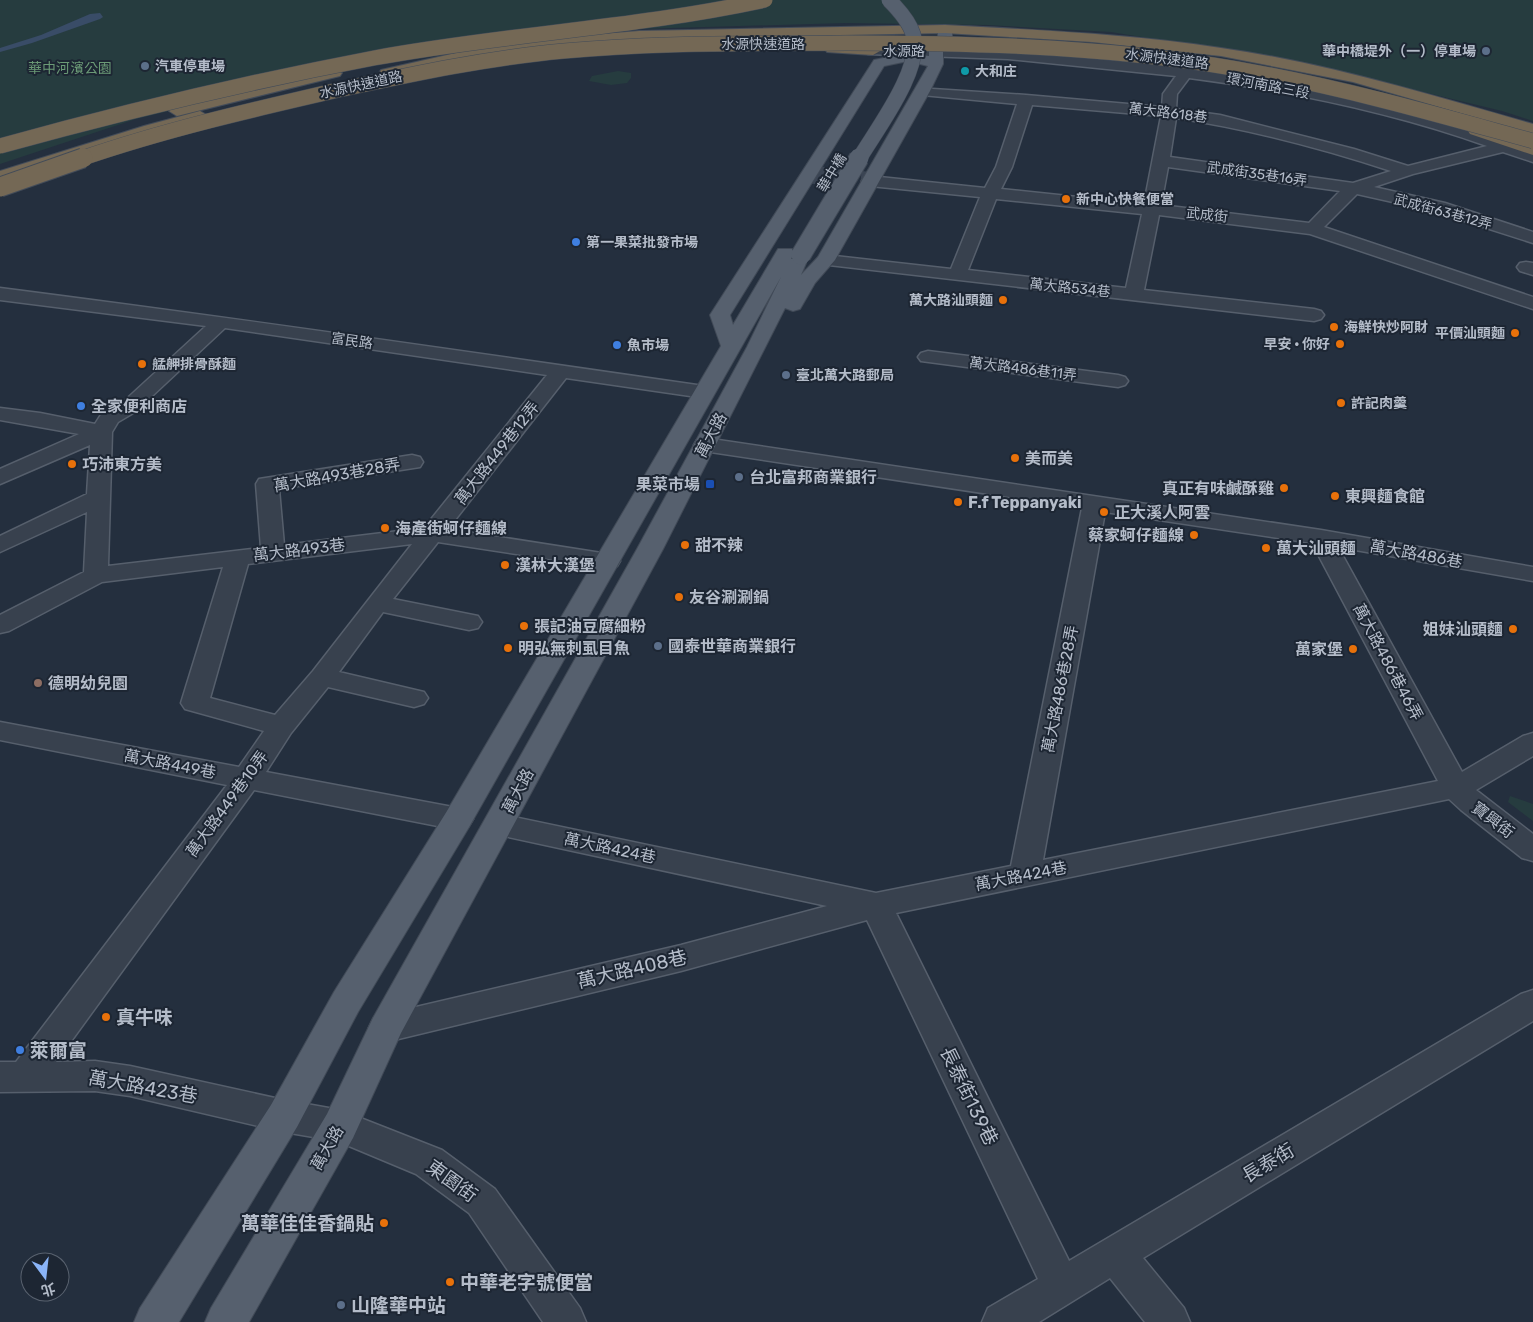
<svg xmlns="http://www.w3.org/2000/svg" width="1533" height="1322" viewBox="0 0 1533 1322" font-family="Rubik,'Noto Sans TC',sans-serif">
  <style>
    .green { fill: #263c3f }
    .water { fill: #394c67 }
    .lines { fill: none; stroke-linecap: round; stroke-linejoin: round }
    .minor-tunnel { stroke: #3a4453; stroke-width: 18; stroke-dasharray: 18 9; stroke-linecap: butt }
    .minor-casing { stroke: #565f6c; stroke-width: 3 }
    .major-casing { stroke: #414a57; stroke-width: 2 }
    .highway-casing { stroke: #434c59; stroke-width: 2 }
    .minor { fill: #38414e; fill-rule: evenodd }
    .major { fill: #56606e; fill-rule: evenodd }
    .highway { fill: #746855; fill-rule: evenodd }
    .major-bridge-far1-casing { stroke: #414a57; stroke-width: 16; stroke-linecap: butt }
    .major-bridge-casing { stroke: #414a57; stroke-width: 21; stroke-linecap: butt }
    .highway-bridge-far1-casing { stroke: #434c59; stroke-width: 16; stroke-linecap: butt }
    .highway-bridge-casing { stroke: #434c59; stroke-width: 21; stroke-linecap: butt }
    .major-bridge-far1 { stroke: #56606e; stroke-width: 15 }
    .major-bridge { stroke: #56606e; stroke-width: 19 }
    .highway-bridge-far1 { stroke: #746855; stroke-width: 15 }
    .highway-bridge { stroke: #746855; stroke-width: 19 }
    .service-dot { fill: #5c6f8a; stroke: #1d2633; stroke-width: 2 }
    .culture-dot { fill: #0f9aa8; stroke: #1d2633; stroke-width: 2 }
    .food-dot { fill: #e8710a; stroke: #1d2633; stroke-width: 2 }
    .shop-dot { fill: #3f7fe0; stroke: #1d2633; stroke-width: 2 }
    .transit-dot { fill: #1a4fb4; stroke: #1d2633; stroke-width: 2 }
    .education-dot { fill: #8d6e63; stroke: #1d2633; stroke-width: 2 }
    .labels { text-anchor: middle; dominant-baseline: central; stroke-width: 4; stroke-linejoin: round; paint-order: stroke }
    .far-street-label { font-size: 14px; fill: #b4bcc9; stroke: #1d2633 }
    .far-poi-label { font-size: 14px; font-weight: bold; fill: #b4bcc9; stroke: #1d2633; text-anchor: start }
    .far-park-label { font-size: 14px; fill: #6b9a76; stroke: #1d2633 }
    .poi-label { font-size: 16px; font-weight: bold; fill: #b4bcc9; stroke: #1d2633; text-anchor: start }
    .street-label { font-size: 16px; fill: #b4bcc9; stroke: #1d2633 }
    .near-street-label { font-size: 19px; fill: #b4bcc9; stroke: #1d2633 }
    .near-poi-label { font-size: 19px; font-weight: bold; fill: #b4bcc9; stroke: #1d2633; text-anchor: start }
  </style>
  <rect width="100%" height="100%" fill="#242f3e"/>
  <path class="green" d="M0 0H1533V121L1502 111 1311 65 1111 32 987 25 846 23 638 29 358 65 136 119 0 164Z
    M618 71 631 73V78L627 83 611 85 589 81 592 76Z
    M1510 796 1533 804V821L1508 802Z"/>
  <path class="water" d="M100 13 103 17 100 19 32 43 0 52V48L41 35 90 14Z"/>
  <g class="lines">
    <path class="minor-tunnel" d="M807 174 870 181"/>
    <g class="minor-casing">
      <path id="minor" d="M873 47 1008 51 1187 67 1342 96 1407 111 1533 152V162L1503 152 1413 174 1374 187 1445 203 1533 232V243L1433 211 1357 194 1324 227 1533 297V309L1310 234 1159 215 1144 290 1314 309 1321 311 1324 315 1321 319 1314 321 820 264 817 260 820 256 826 255 951 269 980 197 870 186 862 181 870 176 985 188 996 167 1017 104 922 95 915 91 917 88 1026 95 1162 107 1163 94 1176 76 1008 59 868 54 866 51 868 48ZM1189 78C1290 91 1391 112 1487 146L1408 166 1354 149 1220 115 1176 109 1177 94ZM1032 105 1161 116 1144 204 1001 189 1012 167ZM1176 118C1249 129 1321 148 1391 171L1353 183 1170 157ZM1168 167 1340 191 1309 223 1161 205ZM996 199 1142 214 1126 288 968 270Z
        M1526 262 1533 263V275L1520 271 1517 267 1520 263Z
        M0 288C235 318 470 352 704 386L711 388 714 392 711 396 704 398 566 378 448 529 608 554 617 556 620 561 617 566 608 568 438 542 393 599 478 616 482 622 478 628 469 630 383 612 339 672 424 692 428 698 424 704 414 707 328 687 291 733 266 772 458 808 468 811 473 819 468 827 458 830 254 790 56 1062 95 1061 130 1066 284 1100 340 1110 442 1150 495 1189 580 1308 586 1322H543L469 1213 416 1174 337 1141 284 1132 130 1096 95 1091 0 1092V1062H16L227 785 0 740V722L239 767 264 731 185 709 181 703 223 567 102 582 9 631 0 633V615L84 572 87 512 0 552V536L87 494 90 445 0 484V469L79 434 0 420V408L40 413 95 424 102 413 121 404 206 326 0 300ZM225 328 547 375 424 528 284 545 279 489 420 467 423 462 420 457 412 455 259 479 256 484 261 548 108 566 112 432 118 422 135 412ZM412 544 313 671 275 715 210 698 248 564Z
        M928 351 1118 375 1125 377 1128 381 1125 385 1118 387 921 361 918 357 921 353Z
        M705 438 1321 530 1533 567V581L1338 547 1462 772 1523 736 1533 733V756L1476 790 1533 834V861L1522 858 1461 810 1449 799 896 913 1069 1261 1521 994 1533 990V1021L1143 1258 1184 1308 1190 1322H1145L1110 1278 1039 1322H982L988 1308 1038 1279 867 920 681 971 386 1042 374 1038 369 1028 374 1018 386 1014 681 945 827 906 490 833 485 825 490 817 500 814 876 893 1011 866 1082 508 697 450 694 445 697 440ZM1105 512 1312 543 1438 781 1043 860Z"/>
    </g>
    <g class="major-casing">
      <path id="major" d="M945 25 952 29V38L943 48V64L930 91 835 260 815 283 800 309 793 311 785 308 663 549 401 1033 353 1138 249 1322H205L211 1308 327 1114 373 1018 637 549 747 347 781 277 469 827 358 1012 297 1127 179 1322H134L140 1308 271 1105 334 992 447 811 721 346 710 315 874 60 908 53 929 56V47L938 37V29ZM908 61 928 66 818 257 801 275 806 263 804 259H791L794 253 792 249H778L733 325 730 315 884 66Z"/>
    </g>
    <g class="highway-casing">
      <path id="highway" d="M945 25C1037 30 1129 34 1221 48 1327 63 1430 95 1533 124V134L1353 82 1221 56 1092 42 945 33 639 39 553 46 469 58 386 77 379 73 381 70 469 50 553 38 639 31Z
        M832 45 873 47 880 51 873 55 827 52 825 49 827 46Z
        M335 69 342 73 340 76 177 116 169 111 171 108Z
        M200 111 208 116 206 119 156 132 0 182V171L144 126Z
        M1476 126 1533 145V155L1470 134 1468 131 1470 128Z"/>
    </g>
    <use href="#minor" class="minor"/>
    <use href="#major" class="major"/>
    <use href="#highway" class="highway"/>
    <g class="major-bridge-far1-casing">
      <path id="major-bridge-far1" d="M859 159C876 130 924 68 913 34 909 21 899 10 889 0"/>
    </g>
    <g class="major-bridge-casing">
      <path id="major-bridge" d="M801 255 859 158"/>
    </g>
    <g class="highway-bridge-far1-casing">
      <path id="highway-bridge-far1" d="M0 146C123 112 248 82 374 58 503 34 636 28 765 0
        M80 159C164 130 251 110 338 90 413 74 487 58 564 51 658 42 752 44 846 43 984 43 1124 47 1260 73 1352 90 1442 116 1533 141"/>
    </g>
    <g class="highway-bridge-casing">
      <path id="highway-bridge" d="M0 187 83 158"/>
    </g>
    <use href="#major-bridge-far1" class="major-bridge-far1"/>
    <use href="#major-bridge" class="major-bridge"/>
    <use href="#highway-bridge-far1" class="highway-bridge-far1"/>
    <use href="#highway-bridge" class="highway-bridge"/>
  </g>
  <g class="service-dot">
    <circle cx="1486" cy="51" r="5"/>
    <circle cx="145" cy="66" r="5"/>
    <circle cx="786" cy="375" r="5"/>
    <circle cx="739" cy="477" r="5"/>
    <circle cx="658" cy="646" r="5"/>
    <circle cx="341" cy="1305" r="5"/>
  </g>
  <circle class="culture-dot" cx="965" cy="71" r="5"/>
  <g class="food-dot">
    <circle cx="1066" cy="199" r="5"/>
    <circle cx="1003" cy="300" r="5"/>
    <circle cx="1334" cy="327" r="5"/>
    <circle cx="1515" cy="333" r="5"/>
    <circle cx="1340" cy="344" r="5"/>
    <circle cx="142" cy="364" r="5"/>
    <circle cx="1341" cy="403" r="5"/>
    <circle cx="1015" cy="458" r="5"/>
    <circle cx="72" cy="464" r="5"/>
    <circle cx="1284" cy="488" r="5"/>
    <circle cx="1335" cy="496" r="5"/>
    <circle cx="958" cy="502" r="5"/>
    <circle cx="1104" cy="512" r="5"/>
    <circle cx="385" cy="528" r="5"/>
    <circle cx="1194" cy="535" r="5"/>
    <circle cx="685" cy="545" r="5"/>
    <circle cx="1266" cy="548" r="5"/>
    <circle cx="505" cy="565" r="5"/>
    <circle cx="679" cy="597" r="5"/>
    <circle cx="524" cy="626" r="5"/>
    <circle cx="1513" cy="629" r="5"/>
    <circle cx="508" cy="648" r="5"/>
    <circle cx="1353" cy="649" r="5"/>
    <circle cx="106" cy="1017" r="5"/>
    <circle cx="384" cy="1223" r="5"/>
    <circle cx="450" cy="1282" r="5"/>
  </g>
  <g class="shop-dot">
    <circle cx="576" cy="242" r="5"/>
    <circle cx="617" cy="345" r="5"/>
    <circle cx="81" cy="406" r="5"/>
    <circle cx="20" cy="1050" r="5"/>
  </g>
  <rect class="transit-dot" x="705" y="479" width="10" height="10" rx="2.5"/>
  <circle class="education-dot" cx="38" cy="683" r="5"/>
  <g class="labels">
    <g class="far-street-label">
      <text x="763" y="44">水源快速道路</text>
      <text x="904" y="51">水源路</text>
      <text transform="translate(1167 59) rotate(7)">水源快速道路</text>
      <text transform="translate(361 85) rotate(-12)">水源快速道路</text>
      <text transform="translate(1268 86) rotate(11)">環河南路三段</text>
      <text transform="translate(1168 113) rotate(7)">萬大路618巷</text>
      <text transform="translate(832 173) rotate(-59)">華中橋</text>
      <text transform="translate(1257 174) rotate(8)">武成街35巷16弄</text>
      <text transform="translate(1443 212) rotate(15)">武成街63巷12弄</text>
      <text transform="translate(1207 215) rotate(6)">武成街</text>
      <text transform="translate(1070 288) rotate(6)">萬大路534巷</text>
      <text transform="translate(352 341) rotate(8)">富民路</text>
      <text transform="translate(1023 369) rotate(7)">萬大路486巷11弄</text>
    </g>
    <g class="far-poi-label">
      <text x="1476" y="51" text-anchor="end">華中橋堤外（一）停車場</text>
      <text x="155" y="66">汽車停車場</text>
      <text x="975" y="71">大和庄</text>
      <text x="1076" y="199">新中心快餐便當</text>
      <text x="586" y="242">第一果菜批發市場</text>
      <text x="993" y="300" text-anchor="end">萬大路汕頭麵</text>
      <text x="1344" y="327">海鮮快炒阿財</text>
      <text x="1505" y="333" text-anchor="end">平價汕頭麵</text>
      <text x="1330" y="344" text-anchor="end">早安 · 你好</text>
      <text x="627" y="345">魚市場</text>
      <text x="152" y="364">艋舺排骨酥麵</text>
      <text x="796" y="375">臺北萬大路郵局</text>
      <text x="1351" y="403">許記肉羹</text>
    </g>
    <g class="far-park-label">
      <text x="70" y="68">華中河濱公園</text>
    </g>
    <g class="poi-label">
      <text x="91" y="406">全家便利商店</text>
      <text x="1025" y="458">美而美</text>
      <text x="82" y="464">巧沛東方美</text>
      <text x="749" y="477">台北富邦商業銀行</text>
      <text x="700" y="484" text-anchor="end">果菜市場</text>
      <text x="1274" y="488" text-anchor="end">真正有味鹹酥雞</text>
      <text x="1345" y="496">東興麵食館</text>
      <text x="968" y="502">F.f Teppanyaki</text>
      <text x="1114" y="512">正大溪人阿雲</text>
      <text x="395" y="528">海產街蚵仔麵線</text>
      <text x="1184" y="535" text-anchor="end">蔡家蚵仔麵線</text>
      <text x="695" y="545">甜不辣</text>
      <text x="1276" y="548">萬大汕頭麵</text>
      <text x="515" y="565">漢林大漢堡</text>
      <text x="689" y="597">友谷涮涮鍋</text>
      <text x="534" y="626">張記油豆腐細粉</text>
      <text x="1503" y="629" text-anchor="end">姐妹汕頭麵</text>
      <text x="668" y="646">國泰世華商業銀行</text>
      <text x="518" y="648">明弘無刺虱目魚</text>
      <text x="1343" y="649" text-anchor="end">萬家堡</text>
      <text x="48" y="683">德明幼兒園</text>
    </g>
    <g class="street-label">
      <text transform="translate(711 435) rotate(-62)">萬大路</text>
      <text transform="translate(497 453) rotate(-52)">萬大路449巷12弄</text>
      <text transform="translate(337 475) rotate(-10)">萬大路493巷28弄</text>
      <text transform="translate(299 550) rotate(-7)">萬大路493巷</text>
      <text transform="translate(1416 554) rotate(10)">萬大路486巷</text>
      <text transform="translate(1388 662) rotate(62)">萬大路486巷46弄</text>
      <text transform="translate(1060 689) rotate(-79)">萬大路486巷28弄</text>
      <text transform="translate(170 764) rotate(11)">萬大路449巷</text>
      <text transform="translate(518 791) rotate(-62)">萬大路</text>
      <text transform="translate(227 804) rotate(-54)">萬大路449巷10弄</text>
      <text transform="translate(1493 820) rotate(37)">寶興街</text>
      <text transform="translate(610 848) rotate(12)">萬大路424巷</text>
      <text transform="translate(1021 876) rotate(-11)">萬大路424巷</text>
      <text transform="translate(327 1148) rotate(-60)">萬大路</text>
    </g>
    <g class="near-street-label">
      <text transform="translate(632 969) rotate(-13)">萬大路408巷</text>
      <text transform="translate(143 1087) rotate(10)">萬大路423巷</text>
      <text transform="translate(969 1096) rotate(64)">長泰街139巷</text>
      <text transform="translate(1268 1163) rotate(-31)">長泰街</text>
      <text transform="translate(452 1181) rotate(36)">東園街</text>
    </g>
    <g class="near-poi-label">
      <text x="116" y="1017">真牛味</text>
      <text x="30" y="1050">萊爾富</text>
      <text x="374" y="1223" text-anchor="end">萬華佳佳香鍋貼</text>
      <text x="460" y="1282">中華老字號便當</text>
      <text x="351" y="1305">山隆華中站</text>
    </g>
  </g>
  <g transform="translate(45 1277) rotate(165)"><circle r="24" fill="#1d2633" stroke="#59626f"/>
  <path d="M0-4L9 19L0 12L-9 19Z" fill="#8ab4f8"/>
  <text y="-8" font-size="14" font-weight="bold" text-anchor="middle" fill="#b4bcc9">北</text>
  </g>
</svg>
